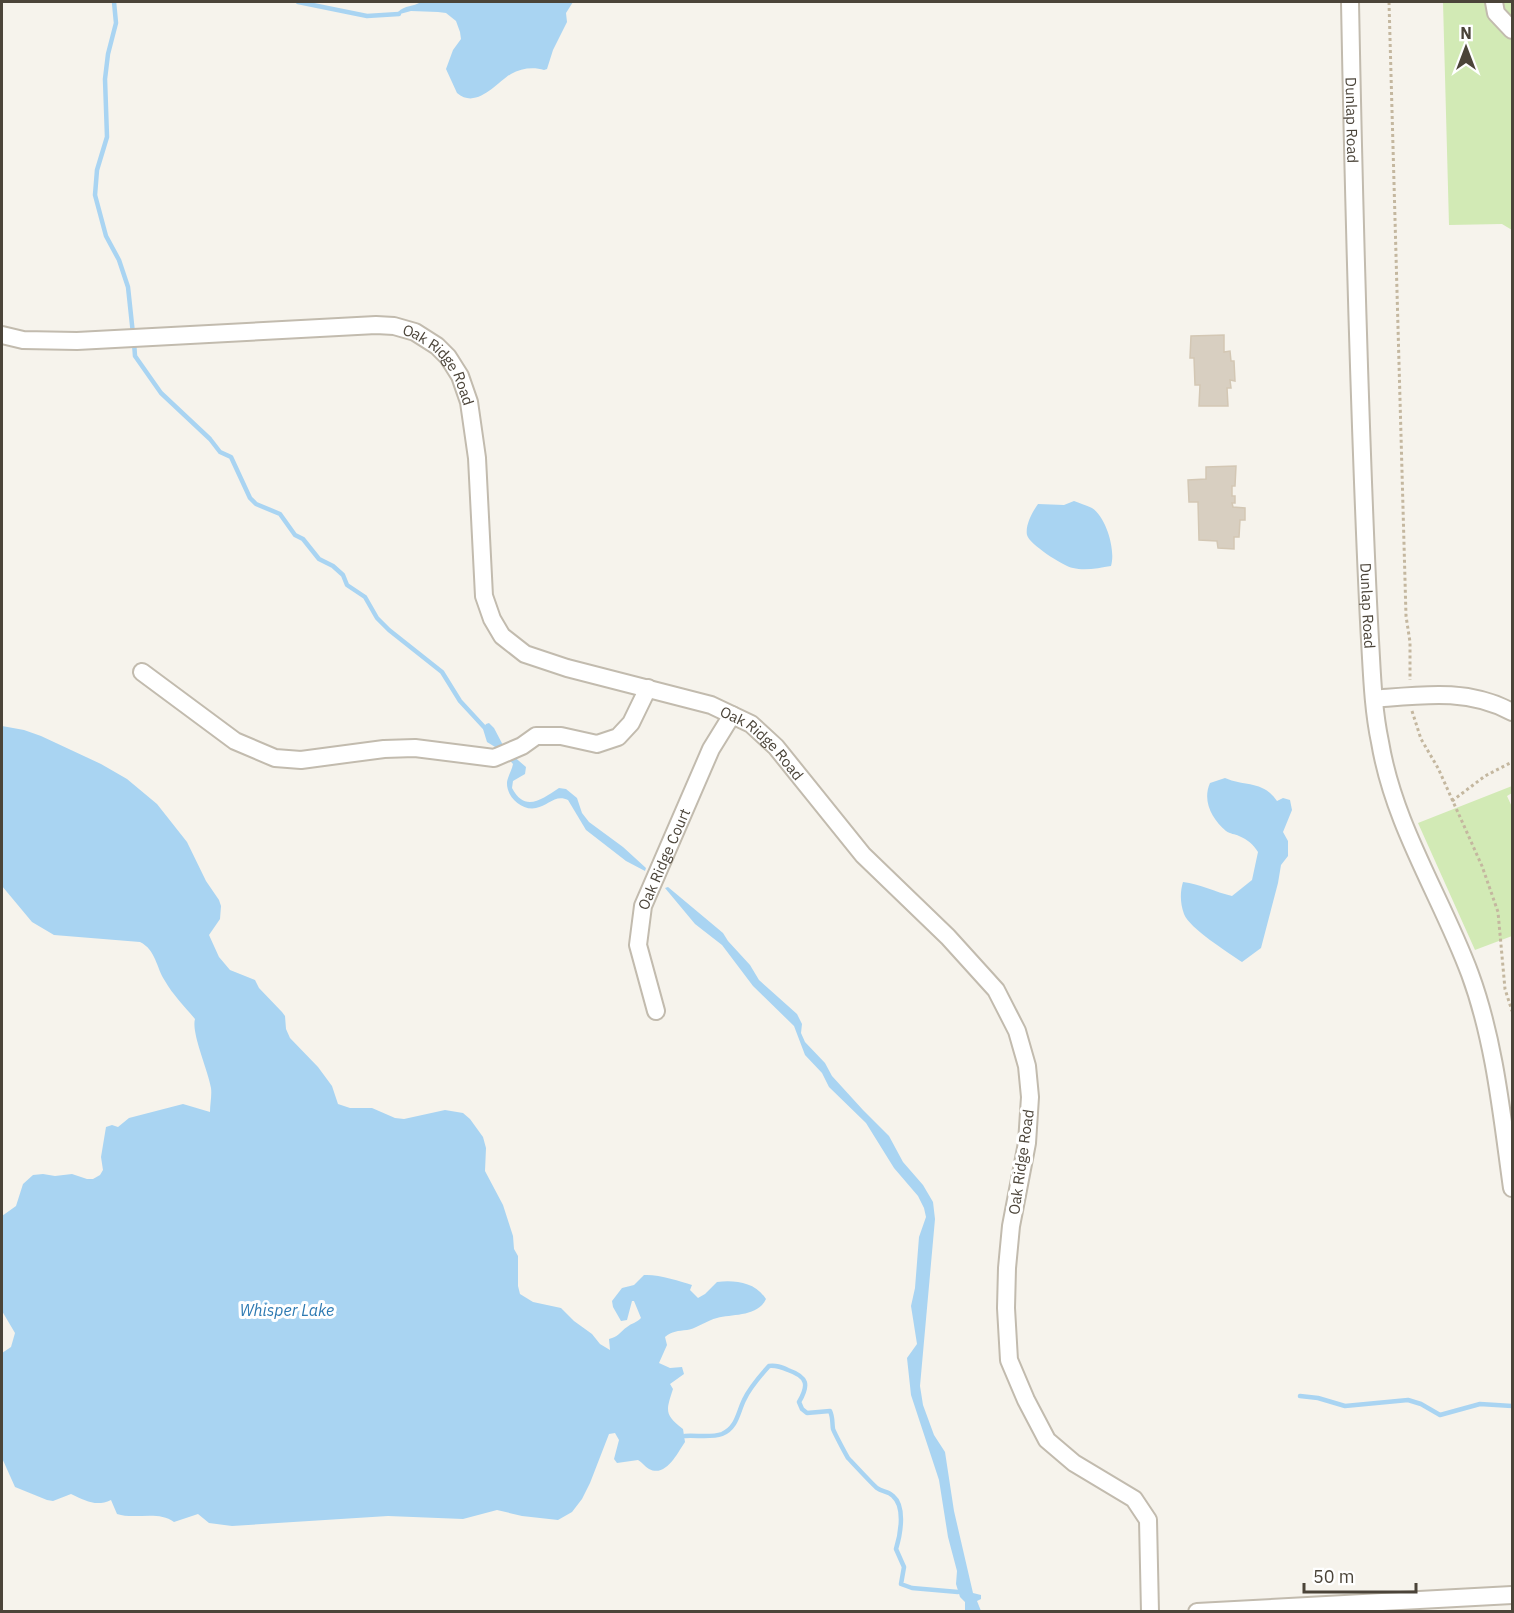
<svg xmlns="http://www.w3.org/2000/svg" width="1514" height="1613" viewBox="0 0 1514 1613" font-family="'IBM Plex Sans',sans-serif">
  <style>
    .green { fill: #d2eab5 }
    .water { fill: #a9d4f2 }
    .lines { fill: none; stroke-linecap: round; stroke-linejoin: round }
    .stream { stroke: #a9d4f2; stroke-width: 4.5 }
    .building { fill: #d8cfc1; stroke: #d3c7b4; stroke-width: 1.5 }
    .minor-casing { stroke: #c2bbae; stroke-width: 20 }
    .path { stroke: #c4b79f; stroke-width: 3; stroke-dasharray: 3 3; stroke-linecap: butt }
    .minor { stroke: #fff; stroke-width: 16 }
    .labels { text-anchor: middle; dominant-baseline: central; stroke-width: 6; stroke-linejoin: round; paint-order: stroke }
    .street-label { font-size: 15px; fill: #4b4439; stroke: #fff }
    .water-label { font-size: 16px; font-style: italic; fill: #2e7ab2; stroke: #fff }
  </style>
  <rect width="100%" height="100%" fill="#f6f3ec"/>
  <path class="green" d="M1443 2H1512V230L1502 224 1449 225Z
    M1512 786V793L1507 796 1512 807V936L1475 950 1418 823Z"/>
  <path class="water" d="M421 2H573L566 13 567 22 553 50 547 69 544 70C534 67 521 68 511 74 497 82 477 110 457 93L446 69 453 50 461 39 460 32 456 21 446 13 438 12 411 11 400 14 398 12C405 5 413 7 421 2Z
    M1074 501C1079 503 1086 505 1092 508 1106 517 1116 550 1111 566 1099 568 1085 571 1073 568 1063 566 1029 544 1027 535 1025 525 1033 511 1038 504L1064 505Z
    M489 723 494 728 505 749 526 767 525 774 513 781 512 788C525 813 542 799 559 788L566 789 577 798 582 813 589 822 623 847 646 868 645 871 626 861 586 830 568 800C555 794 548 806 536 808 522 811 506 797 507 782 508 776 512 770 513 764L500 750 487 742 483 729 486 724Z
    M2 726 24 730 41 736 101 764 127 779 157 804 187 842 206 881 219 900 221 906 220 919 209 935 219 957 230 970 255 980 259 988 282 1012 285 1016 286 1029 290 1038 318 1067 332 1086 338 1104 350 1108H372L395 1118 404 1119 445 1110 463 1113 470 1119 483 1137 486 1148 485 1171 503 1205 513 1236 514 1249 518 1256V1286L520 1294 533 1302 561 1308 574 1321 592 1334 600 1344 610 1350 609 1339C618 1337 620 1332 627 1327 632 1323 636 1323 641 1318L634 1301H632L627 1320 621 1321 613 1307 612 1301 622 1288 634 1285 644 1275C658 1274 680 1281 692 1285L690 1290 698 1298 705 1294 717 1282C735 1280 755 1282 766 1299 758 1317 732 1314 717 1318 708 1320 693 1330 687 1330 678 1331 672 1331 665 1337L667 1345 659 1363 670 1368 682 1367 684 1374 670 1384 673 1389C666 1411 664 1414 683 1429L685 1442C678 1452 666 1478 649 1469 645 1467 642 1462 638 1460L617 1463 614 1459 619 1440 615 1433 609 1434 590 1483 582 1499 572 1512 558 1520 522 1516 497 1510 463 1519 388 1516 232 1526 209 1523 198 1514 174 1522C158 1510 135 1520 117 1514L111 1500C96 1507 86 1501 71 1494L53 1501 47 1500 15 1487 2 1458V1353L11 1347 15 1333 2 1311V1216L16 1206 23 1184 33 1175 43 1174 55 1176 72 1174 87 1179H93L100 1175 103 1170 101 1157 106 1127 112 1125 118 1127 129 1118 183 1104 210 1112C210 1104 212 1095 211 1088 208 1070 191 1033 195 1019 185 1007 173 995 165 981 156 967 156 950 140 942L54 935 32 922 2 886Z
    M1225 778C1245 787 1263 780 1277 801L1283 798 1290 800 1292 810 1283 832 1288 841V856L1281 865 1278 883 1261 948 1242 962C1229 953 1189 928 1184 914 1180 903 1180 892 1183 882 1200 884 1215 892 1232 896L1252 880 1258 852C1253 844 1248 840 1239 836 1235 834 1230 834 1226 831 1212 819 1202 801 1210 783Z
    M668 887 723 933 728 941 750 965 759 980 797 1014 802 1024 801 1033 805 1042 825 1063 832 1076 863 1110 889 1136 903 1162 923 1185 933 1202 935 1219 920 1386 923 1405 934 1435 945 1452 954 1511 973 1593 981 1595V1599L977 1601 981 1611H965V1602L960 1597 956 1584 957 1571 948 1537 939 1480 911 1395 907 1358 917 1344 911 1306 915 1288 919 1237 926 1217 924 1208 918 1196 894 1168 866 1123 829 1087 822 1073 805 1055 794 1026 753 986 722 945 695 924 665 888Z"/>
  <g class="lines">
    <path class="stream" d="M114 2 116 23 108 54 105 79 107 137 97 170 95 195 106 236 119 260 128 287 133 334
      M298 2 367 16 399 14
      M134 342 135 356 161 393 210 439 220 452 231 457 250 498 256 504 280 514 295 535 303 539 319 559 333 566 343 575 347 585 365 597 377 618 389 630 442 672 460 701 484 727
      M1300 1396 1318 1398 1345 1406 1408 1400 1421 1404 1440 1415 1480 1404 1512 1406
      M685 1436C696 1435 711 1438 722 1434 737 1428 738 1412 744 1400 750 1387 760 1376 769 1366 776 1365 781 1367 788 1370 808 1377 809 1385 799 1402L802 1409 807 1413 830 1411C833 1417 832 1423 833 1429 835 1434 845 1453 848 1458 850 1460 875 1487 877 1488 882 1492 888 1491 893 1496 906 1507 900 1536 896 1549L904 1567 901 1584 912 1588 958 1592"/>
  </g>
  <path class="building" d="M1224 335V352L1230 351 1231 361H1234L1235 381 1230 380 1231 388H1227L1228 406H1199L1200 385H1195L1194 358H1190L1191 336Z
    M1236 466 1235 486H1232V496H1235V503H1232L1233 507 1245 508V520H1240L1239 537H1234V549L1218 548 1217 541 1199 540 1198 502H1189L1188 480 1206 479V467Z"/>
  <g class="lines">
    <g class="minor-casing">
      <g id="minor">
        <path id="s1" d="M1350 2C1353 162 1357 322 1363 482 1365 534 1367 587 1370 640 1372 674 1373 709 1380 742 1394 826 1441 896 1470 974 1495 1042 1502 1117 1512 1188"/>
        <path d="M1494 2 1496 13 1512 30"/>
        <path id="s2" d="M2 335 23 340 77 341 376 325 394 326 415 332 437 346 448 357 460 376 469 402 477 458 484 596 492 619 502 636 525 654 567 668 711 705 751 724 776 747 863 855 948 937 996 990 1017 1031 1027 1066 1030 1097 1027 1143 1011 1226 1007 1268 1006 1308 1009 1360 1026 1400 1047 1440 1074 1463 1134 1499 1148 1520 1150 1612"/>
        <path d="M142 672 235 741 275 758 301 760 384 749 415 748 494 758 522 746 536 736H561L597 744 618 737 631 723 648 688"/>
        <path d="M1374 699C1422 695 1468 688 1512 712"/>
        <path id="s3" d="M656 1011 638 945 643 906 711 749 732 715"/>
        <path d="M1197 1612 1512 1595"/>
      </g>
    </g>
    <path class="path" d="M1389 2 1406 616 1410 642V680
      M1412 711 1421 739 1438 768 1482 866 1498 912 1505 989 1512 1011
      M1452 801 1485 776 1512 762"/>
    <use href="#minor" class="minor"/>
  </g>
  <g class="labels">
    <g class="street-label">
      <text stroke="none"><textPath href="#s1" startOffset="118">Dunlap Road</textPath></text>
      <text stroke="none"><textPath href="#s2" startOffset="456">Oak Ridge Road</textPath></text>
      <text stroke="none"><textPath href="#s1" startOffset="604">Dunlap Road</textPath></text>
      <text stroke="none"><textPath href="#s2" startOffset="1032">Oak Ridge Road</textPath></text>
      <text stroke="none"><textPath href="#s3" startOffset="159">Oak Ridge Court</textPath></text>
      <text transform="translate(1021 1162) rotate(-82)">Oak Ridge Road</text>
    </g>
    <g class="water-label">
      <text x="287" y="1310">Whisper Lake</text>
    </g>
  </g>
  <rect width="1514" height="1613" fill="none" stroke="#4b4439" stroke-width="6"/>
  <g transform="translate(1466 48)" stroke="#ffffff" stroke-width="4.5" paint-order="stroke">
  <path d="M0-4.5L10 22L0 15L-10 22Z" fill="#4b4439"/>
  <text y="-9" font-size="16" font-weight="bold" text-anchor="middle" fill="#4b4439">N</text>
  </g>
  <path d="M1304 1583v9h112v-9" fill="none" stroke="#4b4439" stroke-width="3"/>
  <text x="1313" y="1583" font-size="18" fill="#4b4439" stroke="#ffffff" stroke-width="4.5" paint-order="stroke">50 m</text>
</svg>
